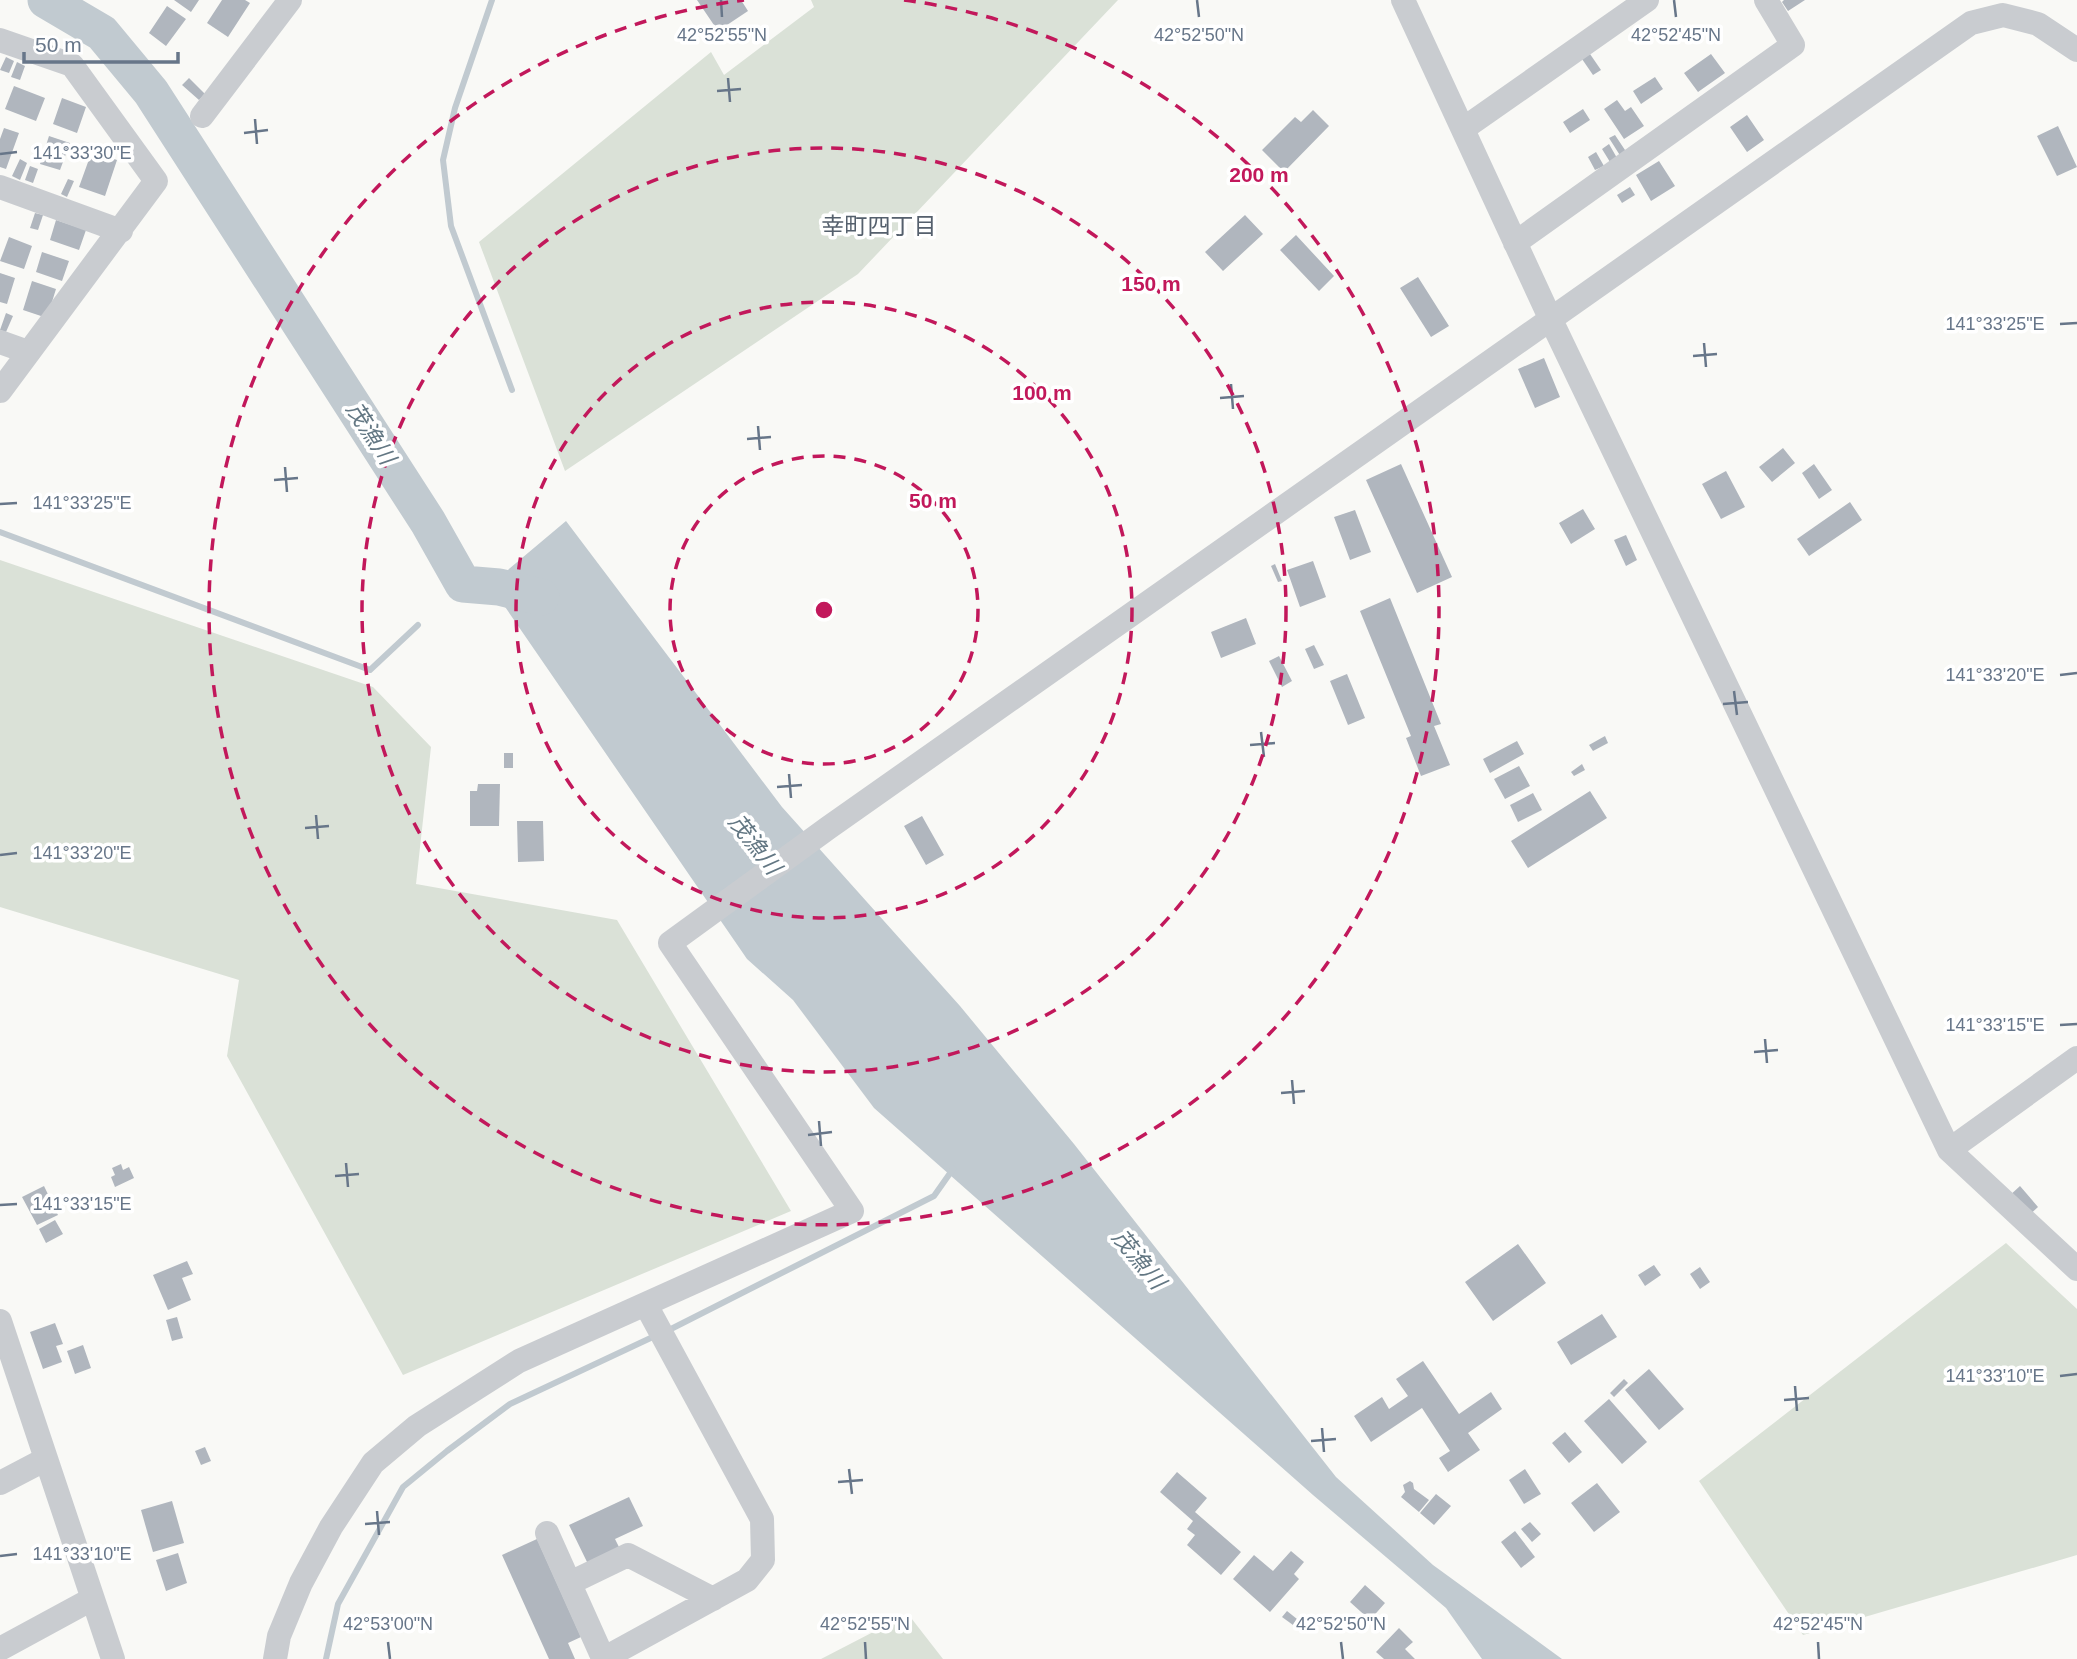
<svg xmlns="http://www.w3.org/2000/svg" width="2077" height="1659" viewBox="0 0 2077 1659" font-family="Arial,'Noto Sans JP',sans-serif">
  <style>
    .green { fill: #dae1d7 }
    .water { fill: #c1cad0 }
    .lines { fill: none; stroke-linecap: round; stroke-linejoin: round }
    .stream { stroke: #c1cad0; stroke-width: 6 }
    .river { stroke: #c1cad0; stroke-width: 37 }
    .building { fill: #b0b6be }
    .minor { stroke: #c9ccd0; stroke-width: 24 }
    .ticks { fill: none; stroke: #677689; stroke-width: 2.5 }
    .ring { fill: none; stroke: #c2185b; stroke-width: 3.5; stroke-dasharray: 12 9 }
    .labels { text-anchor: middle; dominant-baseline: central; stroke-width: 7; stroke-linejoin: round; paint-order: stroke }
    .neighbourhood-label { font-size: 23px; fill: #55606d; stroke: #fff }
    .water-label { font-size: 23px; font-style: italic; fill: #637783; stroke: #fff }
    .ticks-label { font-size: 18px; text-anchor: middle; fill: #677689; stroke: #fff; stroke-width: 7; stroke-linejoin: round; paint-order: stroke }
    .centre { fill: #c2185b; stroke: #fff; stroke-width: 3.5 }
    .ring-label { font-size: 21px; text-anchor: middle; font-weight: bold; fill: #c2185b; stroke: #fff; stroke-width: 7; stroke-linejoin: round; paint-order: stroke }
  </style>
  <rect width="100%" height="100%" fill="#f9f9f6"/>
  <path class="green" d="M811 0H1118L858 274 565 471 479 242 711 52 724 75 814 7Z
    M0 560 373 687 431 747 416 884 617 920 791 1211 403 1375 227 1056 239 980 0 907Z
    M2006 1243 2077 1309V1555L1803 1635 1699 1481Z
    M908 1614 943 1659H821Z"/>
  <path class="water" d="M566 521 782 807 960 1006 1074 1144 1336 1477 1433 1565 1562 1659H1482L1446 1608 1313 1495 874 1108 793 1000 747 959 490 585Z"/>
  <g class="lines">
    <path class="stream" d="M492 0 455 108 443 160 451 226 512 390
      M0 532 370 670 418 625
      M667 1331 934 1196 953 1169
      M326 1659 338 1604 403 1487 447 1451 510 1404 657 1335"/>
    <path class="river" d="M46 0 102 33 151 92 428 522 463 584 499 587 541 597"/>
  </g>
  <path class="building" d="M174 0H199L191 12Z
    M222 0H245L250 3 228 37 207 23Z
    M697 0H741L748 11 718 31Z
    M1784 0H1805L1788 11 1782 2Z
    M167 6 186 19 166 46 149 33Z
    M1590 54 1601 70 1593 75 1582 59Z
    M1711 54 1725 73 1698 92 1684 73Z
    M6 57 14 61 9 73 0 70Z
    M17 62 25 66 20 80 11 77Z
    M1655 77 1663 89 1641 104 1633 91Z
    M189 78 205 94 199 100 182 85Z
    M14 86 45 98 36 121 5 109Z
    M62 98 86 107 77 133 53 124Z
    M1617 100 1625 111 1631 107 1644 126 1624 139 1604 109Z
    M1583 109 1590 120 1570 133 1563 122Z
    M1313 110 1329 126 1284 172 1262 150 1295 117 1301 122Z
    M1747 115 1764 140 1747 152 1730 127Z
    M2058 126 2077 167 2057 176 2037 136Z
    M4 128 19 133 6 169 0 167V139Z
    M1615 135 1627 153 1621 157 1609 138Z
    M49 136 70 143 60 170 40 164Z
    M1609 144 1617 158 1610 162 1602 149Z
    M92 151 117 160 105 196 79 187Z
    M1596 152 1604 166 1595 170 1588 157Z
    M20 159 27 163 20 180 12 176Z
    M1659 161 1675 186 1651 201 1636 175Z
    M30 166 38 169 33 183 25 180Z
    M68 179 74 181 67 197 61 194Z
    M1630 187 1635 195 1622 203 1617 195Z
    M35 213 43 215 38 230 30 228Z
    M1245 215 1263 234 1223 271 1205 252Z
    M56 220 86 230 79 250 50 240Z
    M1296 235 1334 276 1319 291 1280 250Z
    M9 237 32 246 24 269 0 261Z
    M42 252 69 261 62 281 36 272Z
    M0 273 15 278 7 304 0 302Z
    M1418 277 1449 326 1431 337 1400 288Z
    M32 281 56 289 47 318 23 310Z
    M6 313 13 316 6 332 0 330Z
    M1544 358 1560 397 1535 408 1518 369Z
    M1783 448 1795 463 1772 482 1759 467Z
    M1401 464 1452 577 1417 593 1366 480Z
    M1814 464 1832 490 1819 499 1802 473Z
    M1726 471 1745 507 1721 519 1702 484Z
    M1850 502 1862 520 1809 556 1797 539Z
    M1583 509 1595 529 1571 544 1559 523Z
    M1355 510 1371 552 1350 560 1334 517Z
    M1626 535 1637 560 1626 566 1614 540Z
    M1313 561 1326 597 1300 607 1287 570Z
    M1275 564 1282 581 1278 582 1271 566Z
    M1390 598 1441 724 1434 726 1450 765 1421 776 1406 738 1411 736 1360 611Z
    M1246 618 1256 644 1221 658 1211 632Z
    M1314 645 1324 665 1314 669 1305 649Z
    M1279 656 1292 681 1282 687 1269 661Z
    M1347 674 1365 718 1348 725 1330 681Z
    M1605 736 1608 743 1593 751 1589 745Z
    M1517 741 1524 754 1490 773 1483 759Z
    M504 753H513V768H504Z
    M1582 764 1585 770 1574 776 1571 772Z
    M1519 766 1530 786 1505 799 1494 779Z
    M478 784H500L499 826H470V791H477Z
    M1590 791 1607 818 1528 868 1511 841Z
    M1533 793 1542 810 1518 822 1510 805Z
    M922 816 944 855 926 865 904 826Z
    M517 821H543L544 861 518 862Z
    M121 1164 123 1170 129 1167 134 1178 115 1187 111 1177 115 1175 112 1168Z
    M44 1186 58 1215 37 1225 22 1197Z
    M2020 1186 2038 1207 2027 1217 2008 1197Z
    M55 1220 63 1234 46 1243 39 1229Z
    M1518 1244 1546 1283 1493 1321 1465 1282Z
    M187 1261 193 1274 182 1278 191 1300 168 1310 153 1275Z
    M1654 1265 1661 1275 1645 1286 1638 1275Z
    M1700 1267 1710 1282 1700 1289 1690 1274Z
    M1602 1314 1617 1337 1571 1365 1557 1342Z
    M177 1317 183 1338 172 1341 166 1320Z
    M55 1323 63 1344 56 1346 62 1362 43 1369 30 1332Z
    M83 1345 91 1368 75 1374 67 1351Z
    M1423 1361 1459 1414 1491 1392 1502 1409 1468 1433 1480 1450 1448 1472 1439 1458 1450 1451 1422 1408 1371 1442 1354 1416 1382 1397 1389 1409 1408 1396 1396 1379Z
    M1649 1369 1684 1409 1659 1430 1625 1390Z
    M1624 1379 1628 1383 1614 1397 1610 1393Z
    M1609 1399 1647 1442 1622 1464 1584 1421Z
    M1565 1432 1582 1452 1569 1463 1552 1443Z
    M205 1447 211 1461 201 1465 195 1451Z
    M1525 1469 1541 1494 1524 1504 1509 1480Z
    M1177 1472 1207 1498 1195 1512 1241 1552 1221 1575 1187 1545 1195 1535 1187 1529 1193 1521 1160 1492Z
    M1410 1481 1413 1483 1414 1489 1429 1500 1419 1512 1401 1497 1405 1492 1403 1485Z
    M1597 1483 1620 1512 1594 1532 1571 1503Z
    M1436 1494 1451 1506 1434 1525 1420 1513Z
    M629 1497 643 1526 615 1539 620 1549 588 1564 569 1525Z
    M172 1501 184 1543 153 1552 141 1510Z
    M1530 1522 1541 1534 1532 1542 1521 1529Z
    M1515 1531 1535 1557 1521 1568 1501 1542Z
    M537 1539 581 1637 568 1643 575 1659H549L502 1555Z
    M1291 1551 1304 1562 1294 1574 1299 1579 1270 1612 1233 1579 1254 1555 1273 1571Z
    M178 1553 187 1583 166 1591 156 1560Z
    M1365 1585 1385 1603 1370 1620 1350 1602Z
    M1287 1611 1297 1619 1293 1625 1282 1617Z
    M1399 1628 1413 1642 1405 1649 1415 1659H1384L1376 1652Z"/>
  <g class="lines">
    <path class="minor" d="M1403 0 1551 320 1949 1150 2077 1269
      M0 40 72 65 156 181 0 391
      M202 116 290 0
      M1463 129 1647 0
      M0 187 121 231
      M1515 243 1793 45 1766 0
      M0 342 28 352
      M1949 1150 2077 1058
      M0 1321 113 1659
      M0 1483 46 1459
      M547 1533 603 1658
      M570 1583 628 1555 713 1599
      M0 1649 92 1599
      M275 1659 279 1636 301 1583 331 1527 373 1463 417 1426 519 1361 852 1211 670 943 828 828 1971 23 2003 15 2038 24 2077 50
      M603 1659 747 1580 763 1560 762 1519 646 1305"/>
  </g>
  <path class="ticks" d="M721 0 722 17M1197 0 1199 17M1674 0 1676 17M728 78 730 102M717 91 741 89M255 119 257 144M244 133 268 130M0 154 17 152M2060 324 2077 323M1704 343 1706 367M1693 356 1717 354M1231 384 1233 409M1220 398 1244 396M758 426 760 450M747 439 771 437M285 467 287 492M274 480 298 478M0 504 17 503M2060 675 2077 673M1734 691 1737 715M1723 704 1748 702M1261 732 1264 757M1250 745 1275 743M789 774 791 798M777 787 802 785M316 815 318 839M305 828 329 826M0 855 17 853M2060 1025 2077 1024M1765 1039 1767 1063M1754 1052 1778 1050M1292 1080 1294 1104M1281 1093 1305 1091M819 1121 821 1146M808 1135 832 1132M346 1163 348 1187M335 1176 359 1174M0 1205 17 1204M2060 1376 2077 1374M1795 1386 1797 1411M1784 1400 1809 1398M1322 1428 1324 1452M1311 1441 1336 1439M849 1469 852 1494M838 1482 863 1480M377 1511 379 1535M365 1524 390 1522M0 1556 17 1554M388 1642 390 1659M865 1642 866 1659M1341 1642 1343 1659M1818 1642 1819 1659"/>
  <g class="ring">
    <circle cx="824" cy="610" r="154"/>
    <circle cx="824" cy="610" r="308"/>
    <circle cx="824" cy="610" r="462"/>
    <path d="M904 0A615 615 0 1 1 744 0"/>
  </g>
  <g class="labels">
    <g class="neighbourhood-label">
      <text x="879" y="226">幸町四丁目</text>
    </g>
    <g class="water-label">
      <text transform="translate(371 433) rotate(57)">茂漁川</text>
      <text transform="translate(755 844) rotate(52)">茂漁川</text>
      <text transform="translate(1139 1259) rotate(51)">茂漁川</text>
    </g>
  </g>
  <g class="ticks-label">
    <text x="722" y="41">42°52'55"N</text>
    <text x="1199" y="41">42°52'50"N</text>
    <text x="1676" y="41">42°52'45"N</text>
    <text x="82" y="159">141°33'30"E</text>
    <text x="1995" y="330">141°33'25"E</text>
    <text x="82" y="509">141°33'25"E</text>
    <text x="1995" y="681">141°33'20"E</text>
    <text x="82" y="859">141°33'20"E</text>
    <text x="1995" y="1031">141°33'15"E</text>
    <text x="82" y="1210">141°33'15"E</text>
    <text x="1995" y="1382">141°33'10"E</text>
    <text x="82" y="1560">141°33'10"E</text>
    <text x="388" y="1630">42°53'00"N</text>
    <text x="865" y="1630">42°52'55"N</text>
    <text x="1341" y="1630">42°52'50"N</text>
    <text x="1818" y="1630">42°52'45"N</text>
  </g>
  <circle cx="824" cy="610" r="10" class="centre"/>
  <g class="ring-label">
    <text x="1259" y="182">200 m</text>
    <text x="1151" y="291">150 m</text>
    <text x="1042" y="400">100 m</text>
    <text x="933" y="508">50 m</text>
  </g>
  <path d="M24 52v10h154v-10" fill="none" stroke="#677689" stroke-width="3.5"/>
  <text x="35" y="52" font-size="21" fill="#677689" stroke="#ffffff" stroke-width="5" paint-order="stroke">50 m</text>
</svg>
